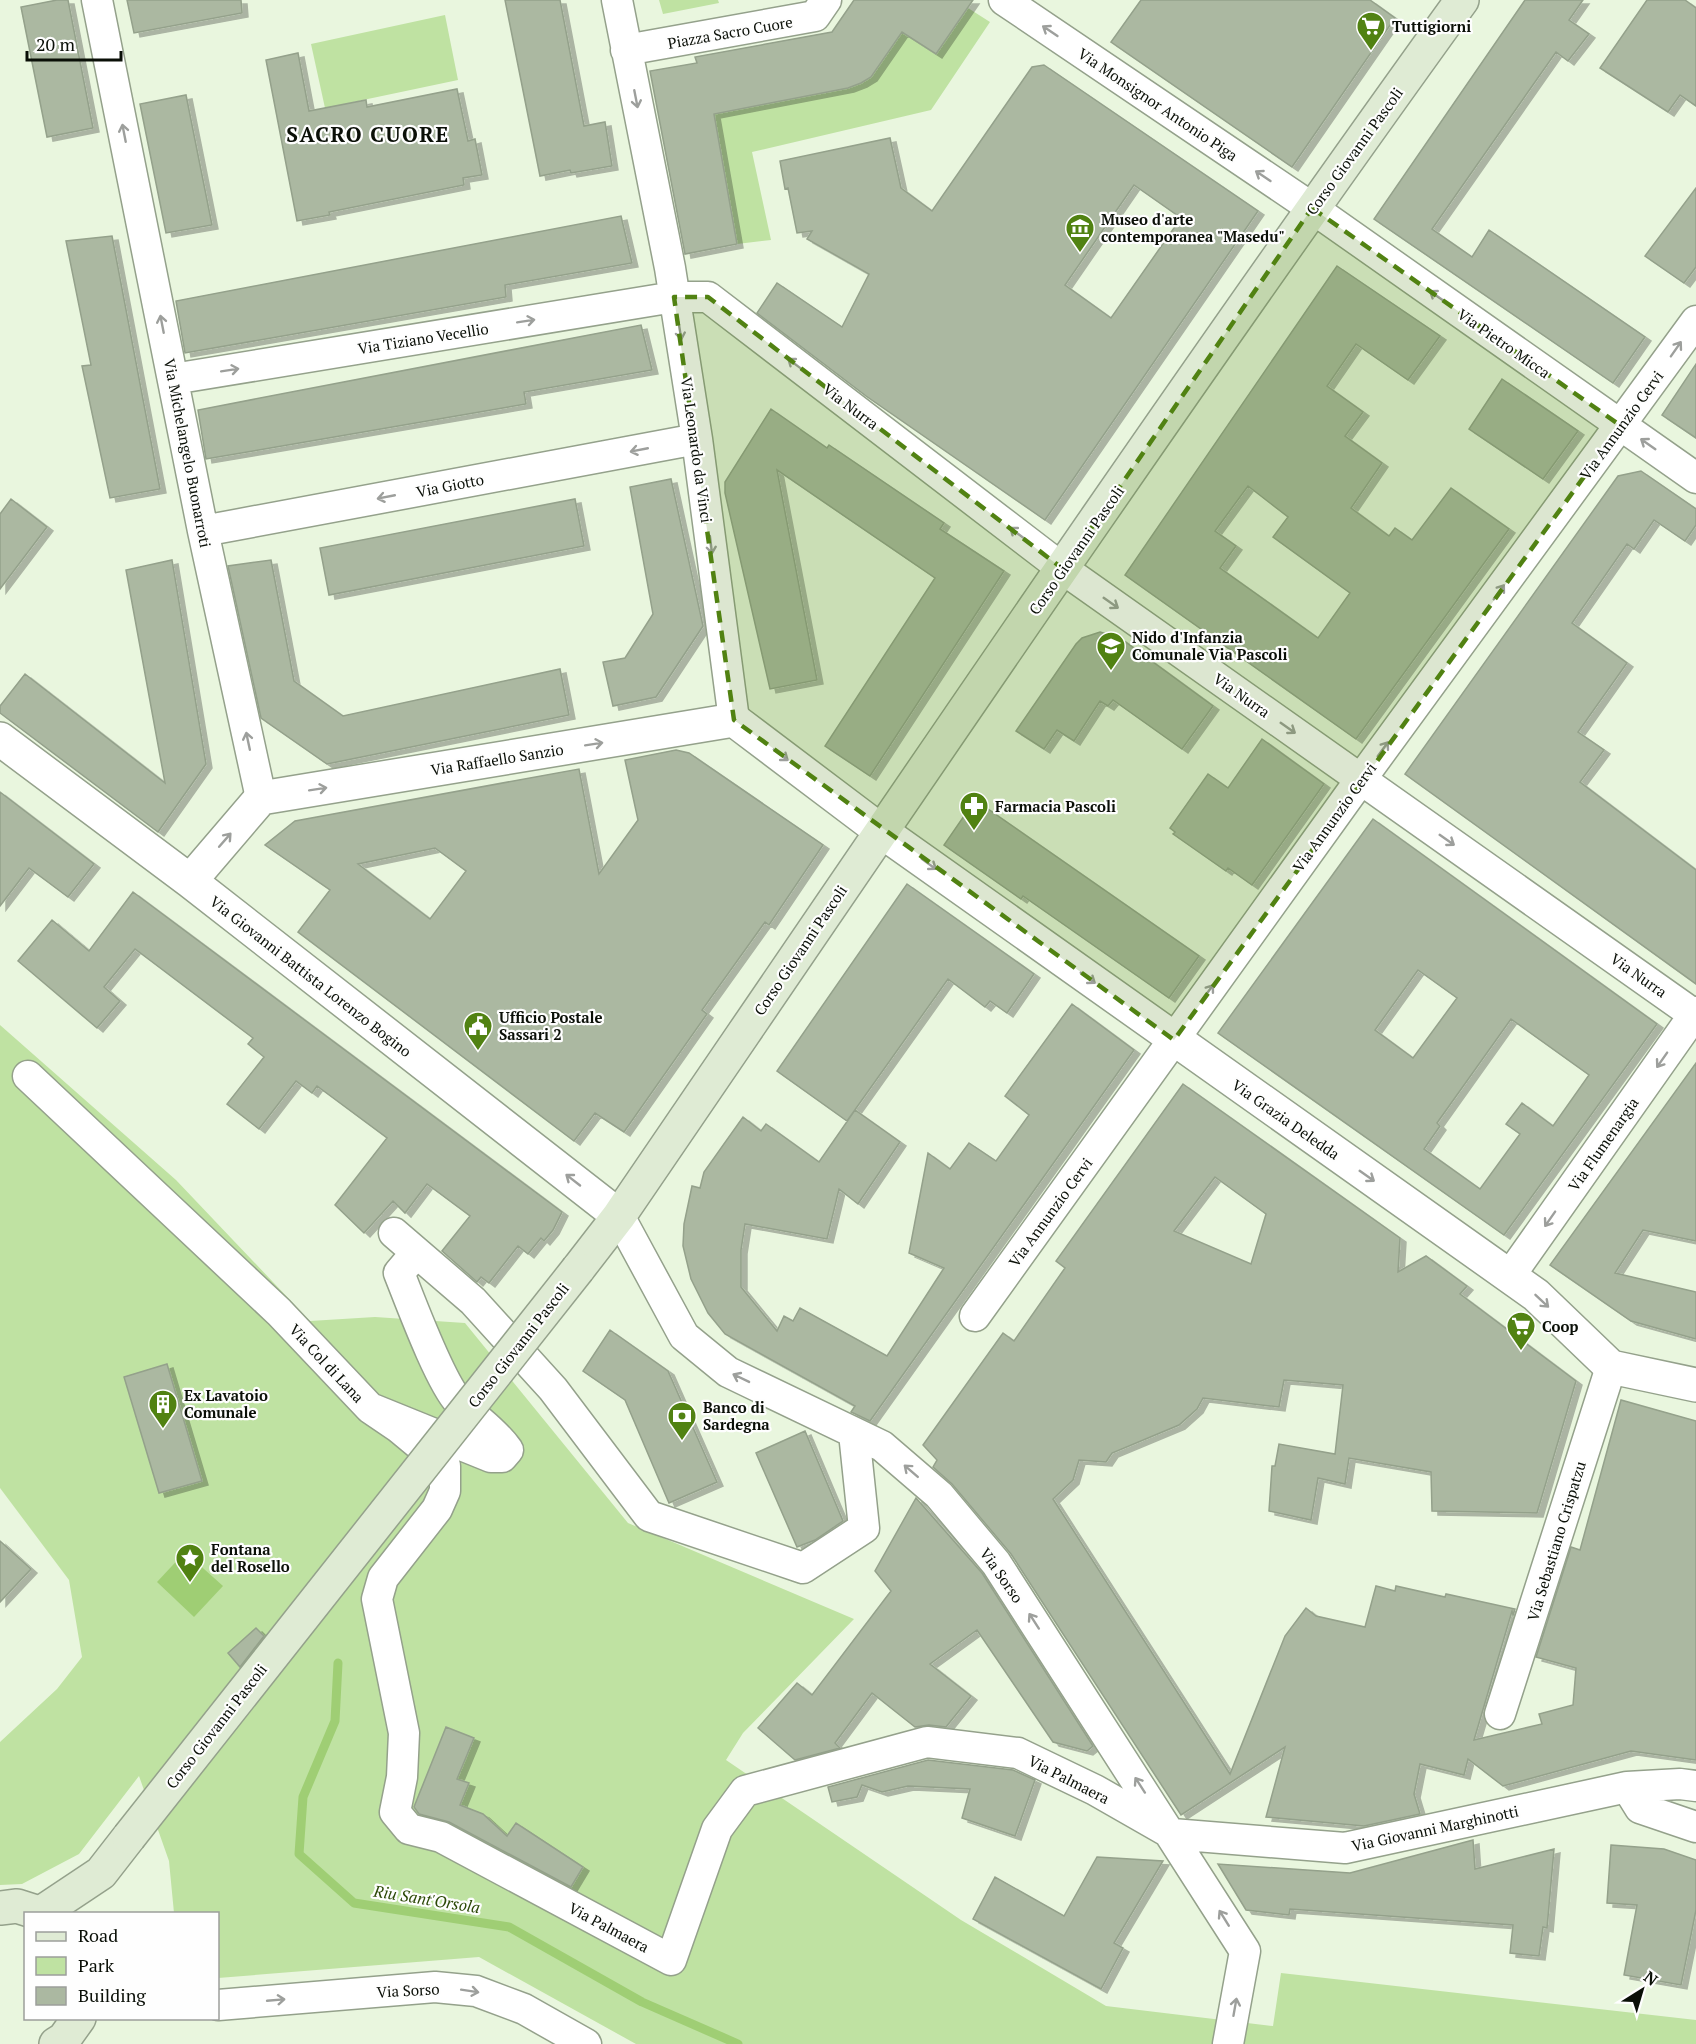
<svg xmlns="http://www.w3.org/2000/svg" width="1696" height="2044" viewBox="0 0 1696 2044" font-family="'PT Serif',serif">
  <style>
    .green { fill: #bfe2a2 }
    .water { fill: #9fce74 }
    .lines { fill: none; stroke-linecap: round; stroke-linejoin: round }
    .stream { stroke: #9fce74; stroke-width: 9 }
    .building { fill: #abb8a1; stroke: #94a18b; stroke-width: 1.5; fill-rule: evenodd; filter: url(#shadow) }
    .minor-casing { stroke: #94a18b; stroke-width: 33 }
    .tertiary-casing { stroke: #94a18b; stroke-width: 36 }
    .secondary-casing { stroke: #94a18b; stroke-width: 36 }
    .minor { stroke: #fff; stroke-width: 30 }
    .tertiary { stroke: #fff; stroke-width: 33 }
    .secondary { stroke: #dfebd4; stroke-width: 33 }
    .secondary-bridge-casing { stroke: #94a18b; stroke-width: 36; stroke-linecap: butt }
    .secondary-bridge { stroke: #dfebd4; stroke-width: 33 }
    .oneway { stroke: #9d9f9c }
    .marked { fill: #518212; fill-opacity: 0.2; stroke: #518212; stroke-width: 4.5; stroke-dasharray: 12 8; stroke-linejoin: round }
    .labels { text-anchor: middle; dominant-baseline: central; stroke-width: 4.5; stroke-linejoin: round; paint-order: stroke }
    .poi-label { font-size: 15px; font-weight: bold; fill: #0a0f07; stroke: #fefefe; text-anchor: start }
    .street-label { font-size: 15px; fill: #0a0f07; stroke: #fefefe }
    .water-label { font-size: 16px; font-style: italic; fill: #2c4907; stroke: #fefefe }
    .district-label { font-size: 21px; font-weight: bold; letter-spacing: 1.5px; fill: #0a0f07; stroke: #fefefe }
  </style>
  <defs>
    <filter id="shadow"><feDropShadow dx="6" dy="4" stdDeviation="0" flood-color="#0004"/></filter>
  </defs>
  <rect width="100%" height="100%" fill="#e9f6de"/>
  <path class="green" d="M659 0H718L719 3 663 14Z
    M968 8 990 22 931 110 752 152 771 240 737 244 716 128 703 116 861 83 871 77 909 22 920 30 914 40 935 54Z
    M445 15 458 80 325 108 311 44Z
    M0 1025 176 1180 310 1321 375 1317 465 1323 628 1523 854 1619 743 1733 726 1760 961 1920 1106 2006 1273 2026 1281 1973 1696 2020V2044H636L479 1957 218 1978V1914L174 1913 169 1861 139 1776 79 1854 22 1884 0 1885V1742L57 1689 82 1657 69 1580 0 1488Z"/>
  <path class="water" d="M185 1552 223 1586 194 1617 157 1582Z"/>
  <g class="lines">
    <path class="stream" d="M338 1663 335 1721 303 1797 299 1854 354 1903 509 1927 642 2002 738 2044"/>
  </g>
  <path class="building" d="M57 0H68L93 128 47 137 21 7Z
    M127 0H241L242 13 134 33Z
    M505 0H560L584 126 605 122 612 166 571 173 570 170 540 176Z
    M854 0H973L936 54 902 32 871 77 861 83 848 88 714 114 737 244 685 254 650 71 697 63 695 57 832 32Z
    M1141 0H1370L1395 18 1292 167 1111 42Z
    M1525 0H1583L1569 20 1589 34 1568 61 1556 52 1432 229 1472 257 1489 230 1645 337 1613 383 1374 219Z
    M1647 0H1685L1696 8V106L1680 95 1668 112 1600 68Z
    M298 53 309 111 366 100 367 107 457 89 468 141 475 139 482 175 463 178 464 185 329 212 330 215 297 221 266 60Z
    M1044 65 1258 211 1045 520 866 396 757 313 777 283 842 327 869 274 807 239 812 231 797 233 788 188 785 189 780 161 890 138 901 188 932 211 1032 67ZM1134 185 1181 218 1111 318 1065 285Z
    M186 95 212 225 166 233 140 104Z
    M1696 188V267L1684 283 1645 256Z
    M621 216 632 263 505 285 506 297 185 353 176 301Z
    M112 236 160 489 110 498 82 366 91 365 66 241Z
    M1337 266 1440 336 1408 380 1356 344 1327 386 1363 412 1345 436 1382 463 1351 508 1389 536 1395 528 1412 540 1451 488 1509 529 1356 739 1125 575ZM1248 486 1288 517 1273 537 1350 593 1318 638 1220 568 1236 546 1215 531Z
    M641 325 652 370 524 392 526 404 206 459 198 410Z
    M1696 364V438L1662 415Z
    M1502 379 1578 431 1543 479 1469 429Z
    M771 409 827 448 829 445 944 523 940 529 1004 571 870 776 825 746 935 578 777 470 817 680 770 689 725 493V482Z
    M1641 471 1696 509V525L1685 541 1654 520 1634 549 1627 544 1572 623 1627 663 1578 732 1604 750 1580 782 1696 870V984L1405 774 1618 476Z
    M671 479 703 626 656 697 613 706 603 662 625 658 653 614 630 487Z
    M11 499 47 527 0 589V514Z
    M575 499 584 546 329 595 320 548Z
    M172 560 206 764 158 832 0 713V706L25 674 165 783 126 570Z
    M271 560 294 681 343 716 560 669 569 715 327 764 261 718 228 566Z
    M1100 632 1120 638 1213 706 1182 749 1113 700 1108 706 1100 701 1074 741 1057 730 1044 749 1016 731 1076 644 1082 638Z
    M1262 739 1324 784 1252 885 1228 868 1226 871 1173 834 1175 832 1170 828 1208 774 1228 788Z
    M676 750 689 753 823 845 769 925 765 922 702 1010 707 1014 624 1132 595 1113 574 1141 298 932 330 890 265 845 295 821 579 769 599 874 638 820 625 760ZM435 848 466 871 430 919 358 864Z
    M0 792 94 864 68 897 29 868 0 906Z
    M975 800 1199 956 1169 998 1023 896 1021 899 944 845Z
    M1373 819 1657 1024 1504 1235 1218 1033ZM1418 970 1457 998 1413 1058 1375 1030ZM1511 1019 1589 1075 1553 1126 1522 1103 1506 1124 1520 1134 1480 1189 1424 1149 1440 1126 1437 1123Z
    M907 884 1034 974 1007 1013 990 1001 985 1007 948 979 847 1121 777 1071Z
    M133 892 562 1212 553 1230 544 1241 541 1238 528 1254 518 1246 489 1283 481 1277 477 1282 442 1251 470 1216 427 1184 405 1213 393 1201 364 1233 335 1205 387 1138 317 1086 312 1093 296 1081 259 1129 227 1104 264 1057 248 1044 253 1038 135 949 104 987 120 1001 97 1028 18 961 52 920 89 951Z
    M1072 1004 1134 1050 870 1421 851 1412 855 1406 725 1334 708 1313 691 1279 683 1246 684 1224 692 1186 700 1188 704 1172 743 1117 761 1131 766 1124 819 1162 855 1110 900 1142 858 1204 839 1189 827 1239 745 1224 741 1250V1287L777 1331 784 1316 793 1321 800 1308 887 1356 944 1268 909 1253 928 1153 950 1169 969 1143 996 1161 1029 1115 1005 1096Z
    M1696 1063V1241L1643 1230 1615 1273 1696 1292V1339L1631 1321 1550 1265Z
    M1183 1084 1400 1238 1398 1272 1426 1256 1467 1286 1460 1294 1576 1381 1537 1513 1432 1511 1431 1472 1349 1458 1345 1484 1318 1478 1311 1520 1269 1511 1272 1466H1275L1279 1444 1335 1454 1343 1385 1284 1380 1279 1407 1203 1398 1197 1409 1179 1425 1112 1453 1106 1462 1079 1460 1073 1480 1053 1499 1230 1774 1285 1636 1306 1608 1316 1616 1365 1627 1376 1586 1395 1591 1396 1586 1445 1597 1446 1594 1515 1609 1513 1615 1512 1611 1474 1740 1542 1724 1539 1714 1573 1705 1576 1668 1536 1657 1571 1547 1580 1550 1621 1400 1696 1421V1760L1631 1751 1503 1786 1468 1759 1464 1775 1420 1764 1414 1794 1420 1814 1364 1826 1266 1817 1285 1747 1181 1815 1011 1554 952 1484 933 1467 937 1460 923 1445 1003 1333 1014 1341 1065 1268 1056 1261ZM1215 1177 1266 1214 1251 1264 1174 1231Z
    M610 1330 668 1371 717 1482 669 1503 625 1400 583 1371Z
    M167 1364 202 1481 159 1493 124 1377Z
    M805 1431 843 1521 815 1540 797 1547 756 1453Z
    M916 1498 982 1573 1093 1746 1087 1751 1053 1742 977 1630 930 1664 971 1696 946 1727 929 1725 915 1727 872 1693 835 1743 840 1748 795 1760 758 1728 797 1683 812 1695 891 1591 875 1571Z
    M0 1541 31 1569 0 1602Z
    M256 1628 264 1636 240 1667 228 1653Z
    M446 1727 474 1738 457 1779 469 1783 460 1805 483 1814 507 1836 516 1823 583 1867 571 1887 449 1822 419 1814 414 1807Z
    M928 1760 1013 1770 1035 1780 1015 1836 962 1818 970 1789 908 1786 882 1792 862 1785 857 1797 832 1802 828 1787Z
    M1473 1840 1475 1869 1554 1849 1547 1928 1543 1927 1539 1956 1510 1953 1513 1925 1290 1909 1289 1915 1246 1910 1218 1864 1350 1873Z
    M1611 1845 1664 1849 1696 1860V1910L1681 1985 1624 1975 1637 1905 1607 1903Z
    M1097 1857 1163 1861 1114 1943 1123 1948 1101 1989 973 1919 995 1877 1064 1916Z"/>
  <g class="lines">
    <g class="minor-casing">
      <path id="minor" d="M97 0 203 531 261 798
        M617 0 670 268 697 439 734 720
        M1004 0 1312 208 1696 478
        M626 50 815 16 826 0
        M173 379 674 297H708L1063 569 1696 1016
        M203 531 697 439
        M28 1076 279 1312 370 1408 491 1457H502L508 1450C494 1430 476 1420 459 1402 440 1382 411 1303 399 1273L416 1253
        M619 1216 684 1336 728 1372 882 1446 939 1495 996 1563 1245 1951 1228 2044
        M394 1233 473 1301 553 1389 649 1516 803 1568 864 1528 854 1433
        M1509 1277 1696 1012
        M975 1316 1361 779 1696 321
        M370 1408 398 1427 445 1466V1491L437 1509 383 1578 377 1599 404 1733 402 1777 395 1812 409 1829 441 1837 671 1960 717 1829 745 1791 927 1742 1018 1753 1095 1790 1172 1834 1345 1848 1627 1787 1680 1784 1696 1786
        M1500 1714 1611 1367
        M1627 1787 1640 1808 1696 1827
        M218 2005 435 1987 476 1991 524 2009 586 2044"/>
    </g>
    <g class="tertiary-casing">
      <path id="tertiary" d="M0 739 190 881 619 1216
        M190 881 261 798 734 720 881 831 1536 1295 1611 1367 1696 1385"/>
    </g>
    <g class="secondary-casing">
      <path id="secondary" d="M578 1269 619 1216C897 809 1173 400 1462 0
        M0 1908 17 1906 42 1914
        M41 1913 101 1873 129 1837
        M56 2044 64 2039 79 2018"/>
    </g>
    <use href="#minor" class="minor"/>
    <use href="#tertiary" class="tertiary"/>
    <use href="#secondary" class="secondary"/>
    <g class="secondary-bridge-casing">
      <path id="secondary-bridge" d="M129 1837 578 1269"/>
    </g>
    <use href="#secondary-bridge" class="secondary-bridge"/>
  </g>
  <defs><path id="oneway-shaft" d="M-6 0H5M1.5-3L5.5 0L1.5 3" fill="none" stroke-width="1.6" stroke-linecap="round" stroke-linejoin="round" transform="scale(1.5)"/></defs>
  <g class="oneway">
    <use href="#oneway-shaft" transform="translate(1050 31) rotate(-146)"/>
    <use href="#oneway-shaft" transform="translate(636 99) rotate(79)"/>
    <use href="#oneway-shaft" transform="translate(124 133) rotate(-101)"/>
    <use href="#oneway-shaft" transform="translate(1263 176) rotate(-146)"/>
    <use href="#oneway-shaft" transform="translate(1437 296) rotate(-145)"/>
    <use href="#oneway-shaft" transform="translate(526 321) rotate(-9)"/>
    <use href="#oneway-shaft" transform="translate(162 324) rotate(-101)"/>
    <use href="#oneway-shaft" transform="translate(680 331) rotate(81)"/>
    <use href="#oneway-shaft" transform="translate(1676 349) rotate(-55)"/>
    <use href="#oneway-shaft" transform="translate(795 364) rotate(-143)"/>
    <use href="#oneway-shaft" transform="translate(230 370) rotate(-9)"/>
    <use href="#oneway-shaft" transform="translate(1648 444) rotate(-145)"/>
    <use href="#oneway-shaft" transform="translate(639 450) rotate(169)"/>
    <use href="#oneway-shaft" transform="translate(386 497) rotate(169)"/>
    <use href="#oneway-shaft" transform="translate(1017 533) rotate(-143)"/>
    <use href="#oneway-shaft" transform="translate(711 545) rotate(83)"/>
    <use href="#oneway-shaft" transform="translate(1499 592) rotate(-54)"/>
    <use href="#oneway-shaft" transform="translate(1111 603) rotate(35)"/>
    <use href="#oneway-shaft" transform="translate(1288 728) rotate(35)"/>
    <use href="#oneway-shaft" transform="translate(248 741) rotate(-102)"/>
    <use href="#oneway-shaft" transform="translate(594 744) rotate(-9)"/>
    <use href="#oneway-shaft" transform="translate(1383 749) rotate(-54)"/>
    <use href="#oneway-shaft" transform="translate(781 755) rotate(37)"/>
    <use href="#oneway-shaft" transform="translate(318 789) rotate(-9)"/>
    <use href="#oneway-shaft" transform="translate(225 840) rotate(-49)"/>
    <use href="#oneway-shaft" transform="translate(1447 840) rotate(35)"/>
    <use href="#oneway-shaft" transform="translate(929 864) rotate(36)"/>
    <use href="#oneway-shaft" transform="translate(1088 978) rotate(36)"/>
    <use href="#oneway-shaft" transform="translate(1208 992) rotate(-54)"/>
    <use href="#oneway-shaft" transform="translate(1662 1060) rotate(125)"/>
    <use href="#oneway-shaft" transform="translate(1367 1176) rotate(35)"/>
    <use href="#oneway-shaft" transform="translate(573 1180) rotate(-142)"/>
    <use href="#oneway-shaft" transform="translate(1550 1219) rotate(125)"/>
    <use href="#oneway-shaft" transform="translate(1542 1301) rotate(43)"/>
    <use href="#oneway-shaft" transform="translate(741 1378) rotate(-154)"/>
    <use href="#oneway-shaft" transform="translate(911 1471) rotate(-139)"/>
    <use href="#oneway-shaft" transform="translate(1034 1621) rotate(-123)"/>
    <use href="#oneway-shaft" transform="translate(1140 1785) rotate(-123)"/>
    <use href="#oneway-shaft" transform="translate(1224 1918) rotate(-122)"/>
    <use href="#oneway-shaft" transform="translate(470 1991) rotate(9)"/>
    <use href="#oneway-shaft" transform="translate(276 2000) rotate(-5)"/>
    <use href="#oneway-shaft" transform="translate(1235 2007) rotate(-80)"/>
  </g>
  <path class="marked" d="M1312 208 1621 426 1174 1040 734 720 674 297H708L1063 569Z"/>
  <defs>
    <g id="supermarket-pin" transform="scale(1.5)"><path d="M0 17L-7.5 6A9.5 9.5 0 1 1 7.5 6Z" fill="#518212" stroke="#fefefe"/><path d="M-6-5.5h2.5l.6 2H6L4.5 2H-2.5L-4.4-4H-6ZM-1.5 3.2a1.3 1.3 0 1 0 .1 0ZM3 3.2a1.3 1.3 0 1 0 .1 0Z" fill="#fff"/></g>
    <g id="museum-pin" transform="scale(1.5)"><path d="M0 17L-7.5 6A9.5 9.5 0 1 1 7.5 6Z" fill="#518212" stroke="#fefefe"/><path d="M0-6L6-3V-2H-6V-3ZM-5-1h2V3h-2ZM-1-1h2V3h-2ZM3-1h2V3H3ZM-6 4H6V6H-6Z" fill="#fff"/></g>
    <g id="school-pin" transform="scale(1.5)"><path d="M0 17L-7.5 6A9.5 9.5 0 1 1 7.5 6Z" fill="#518212" stroke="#fefefe"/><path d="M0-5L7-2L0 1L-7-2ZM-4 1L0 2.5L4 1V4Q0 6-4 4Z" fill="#fff"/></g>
    <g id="pharmacy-pin" transform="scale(1.5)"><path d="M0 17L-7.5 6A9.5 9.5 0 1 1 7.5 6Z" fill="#518212" stroke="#fefefe"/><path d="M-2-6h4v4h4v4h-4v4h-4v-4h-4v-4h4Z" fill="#fff"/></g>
    <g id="civic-pin" transform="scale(1.5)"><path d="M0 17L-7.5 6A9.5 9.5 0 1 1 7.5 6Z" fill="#518212" stroke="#fefefe"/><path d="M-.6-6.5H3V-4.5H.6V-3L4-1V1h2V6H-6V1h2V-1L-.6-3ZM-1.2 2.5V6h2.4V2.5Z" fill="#fff"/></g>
    <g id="building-pin" transform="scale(1.5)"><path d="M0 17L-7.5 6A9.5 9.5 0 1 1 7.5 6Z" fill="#518212" stroke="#fefefe"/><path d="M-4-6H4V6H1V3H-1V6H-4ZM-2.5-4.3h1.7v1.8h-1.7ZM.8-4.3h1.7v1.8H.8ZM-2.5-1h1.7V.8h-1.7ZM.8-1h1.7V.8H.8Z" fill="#fff"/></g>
    <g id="bank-pin" transform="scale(1.5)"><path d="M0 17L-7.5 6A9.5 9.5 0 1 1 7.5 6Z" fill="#518212" stroke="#fefefe"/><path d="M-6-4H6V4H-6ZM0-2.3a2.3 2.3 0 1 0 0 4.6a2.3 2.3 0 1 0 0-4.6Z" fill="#fff"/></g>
    <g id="sight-pin" transform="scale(1.5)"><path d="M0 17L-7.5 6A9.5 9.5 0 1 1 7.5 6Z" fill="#518212" stroke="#fefefe"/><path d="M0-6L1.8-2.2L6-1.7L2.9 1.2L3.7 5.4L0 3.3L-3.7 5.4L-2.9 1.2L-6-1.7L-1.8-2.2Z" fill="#fff"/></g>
  </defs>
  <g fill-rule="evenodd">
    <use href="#supermarket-pin" x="1371" y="26"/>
    <use href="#museum-pin" x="1080" y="228"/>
    <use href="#school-pin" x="1111" y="646"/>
    <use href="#pharmacy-pin" x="974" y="806"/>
    <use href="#civic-pin" x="478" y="1026"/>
    <use href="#supermarket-pin" x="1521" y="1326"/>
    <use href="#building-pin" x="163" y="1404"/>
    <use href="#bank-pin" x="682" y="1416"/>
    <use href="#sight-pin" x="190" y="1558"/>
  </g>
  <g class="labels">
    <g class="poi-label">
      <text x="1392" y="26">Tuttigiorni</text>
      <text x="1101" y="219">Museo d'arte<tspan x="1101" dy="17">contemporanea "Masedu"</tspan></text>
      <text x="1132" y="637">Nido d'Infanzia<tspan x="1132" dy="17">Comunale Via Pascoli</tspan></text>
      <text x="995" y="806">Farmacia Pascoli</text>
      <text x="499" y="1017">Ufficio Postale<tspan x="499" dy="17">Sassari 2</tspan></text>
      <text x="1542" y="1326">Coop</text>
      <text x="184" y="1395">Ex Lavatoio<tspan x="184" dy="17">Comunale</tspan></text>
      <text x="703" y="1407">Banco di<tspan x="703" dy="17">Sardegna</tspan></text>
      <text x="211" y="1549">Fontana<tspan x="211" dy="17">del Rosello</tspan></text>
    </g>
    <g class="street-label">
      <text transform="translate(730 32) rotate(-10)">Piazza Sacro Cuore</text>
      <text transform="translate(1158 104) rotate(34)">Via Monsignor Antonio Piga</text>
      <text transform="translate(1354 151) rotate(-54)">Corso Giovanni Pascoli</text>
      <text transform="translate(423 338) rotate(-9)">Via Tiziano Vecellio</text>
      <text transform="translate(1504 343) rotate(35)">Via Pietro Micca</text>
      <text transform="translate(851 406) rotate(37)">Via Nurra</text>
      <text transform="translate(1621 425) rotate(-54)">Via Annunzio Cervi</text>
      <text transform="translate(697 450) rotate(82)">Via Leonardo da Vinci</text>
      <text transform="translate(188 453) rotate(79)">Via Michelangelo Buonarroti</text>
      <text transform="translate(450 485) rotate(-11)">Via Giotto</text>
      <text transform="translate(1076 550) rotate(-55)">Corso Giovanni Pascoli</text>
      <text transform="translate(1242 695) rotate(35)">Via Nurra</text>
      <text transform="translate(497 759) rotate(-9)">Via Raffaello Sanzio</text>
      <text transform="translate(1334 817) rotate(-54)">Via Annunzio Cervi</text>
      <text transform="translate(800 950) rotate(-56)">Corso Giovanni Pascoli</text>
      <text transform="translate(1639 975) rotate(35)">Via Nurra</text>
      <text transform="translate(311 976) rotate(38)">Via Giovanni Battista Lorenzo Bogino</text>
      <text transform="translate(1286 1119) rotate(35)">Via Grazia Deledda</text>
      <text transform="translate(1603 1144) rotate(-55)">Via Flumenargia</text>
      <text transform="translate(1050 1212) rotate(-54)">Via Annunzio Cervi</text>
      <text transform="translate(518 1345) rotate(-52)">Corso Giovanni Pascoli</text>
      <text transform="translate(327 1363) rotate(47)">Via Col di Lana</text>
      <text transform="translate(1556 1541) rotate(-73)">Via Sebastiano Crispatzu</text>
      <text transform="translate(1002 1575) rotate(55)">Via Sorso</text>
      <text transform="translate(216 1726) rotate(-52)">Corso Giovanni Pascoli</text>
      <text transform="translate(1069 1779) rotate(27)">Via Palmaera</text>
      <text transform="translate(1435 1828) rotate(-12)">Via Giovanni Marghinotti</text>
      <text transform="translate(609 1927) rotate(28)">Via Palmaera</text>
      <text transform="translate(408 1990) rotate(-3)">Via Sorso</text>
    </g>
    <g class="water-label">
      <text transform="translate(427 1899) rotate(9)">Riu Sant'Orsola</text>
    </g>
    <g class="district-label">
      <text x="368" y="134">SACRO CUORE</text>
    </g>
  </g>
  <rect x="24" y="1912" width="195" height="108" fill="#fefefe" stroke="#9c9e9b" stroke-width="1.5"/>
  <rect x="36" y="1932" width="30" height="9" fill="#dfebd4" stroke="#9c9e9b" stroke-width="1.5"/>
  <text x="78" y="1942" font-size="18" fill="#0a0f07">Road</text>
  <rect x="36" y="1957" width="30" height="18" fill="#bfe2a2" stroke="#9c9e9b" stroke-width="1.5"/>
  <text x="78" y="1972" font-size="18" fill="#0a0f07">Park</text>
  <rect x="36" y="1987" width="30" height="18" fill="#abb8a1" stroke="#9c9e9b" stroke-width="1.5"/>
  <text x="78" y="2002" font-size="18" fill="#0a0f07">Building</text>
  <g transform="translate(1642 1990) rotate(37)" stroke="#fefefe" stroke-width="4.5" paint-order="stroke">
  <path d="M0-4.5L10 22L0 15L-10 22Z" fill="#0a0f07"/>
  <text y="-9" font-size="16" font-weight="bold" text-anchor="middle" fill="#0a0f07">N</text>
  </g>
  <path d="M27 51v9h94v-9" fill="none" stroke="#0a0f07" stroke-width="3"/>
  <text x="36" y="51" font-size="18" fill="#0a0f07" stroke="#fefefe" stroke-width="4.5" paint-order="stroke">20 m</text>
</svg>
